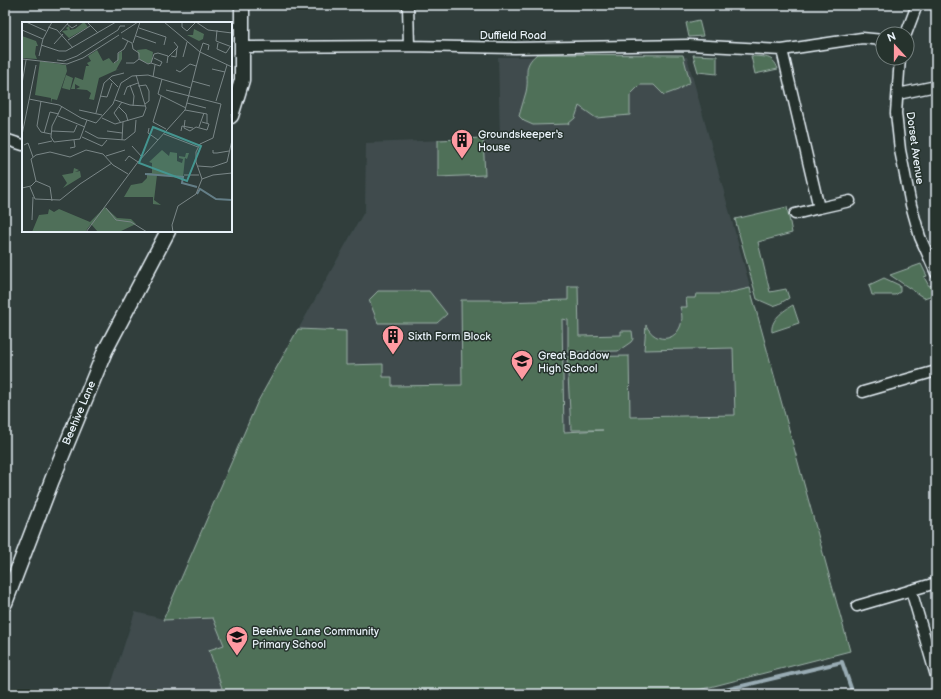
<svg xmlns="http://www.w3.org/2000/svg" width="941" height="699" viewBox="0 0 941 699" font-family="'Balsamiq Sans',sans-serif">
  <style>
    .built { fill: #3f4c4d }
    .green { fill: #4f6f59; stroke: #9cb0a8 }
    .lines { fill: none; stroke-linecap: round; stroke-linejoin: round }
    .stream { stroke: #99acb4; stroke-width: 4 }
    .minor-casing { stroke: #e8f1f8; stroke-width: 13 }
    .secondary-casing { stroke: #e8f1f8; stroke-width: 17 }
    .minor { stroke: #26332d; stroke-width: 10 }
    .secondary { stroke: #26332d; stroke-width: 14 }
    .labels { text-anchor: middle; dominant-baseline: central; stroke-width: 3; stroke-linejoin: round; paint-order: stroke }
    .street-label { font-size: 11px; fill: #e8f1f8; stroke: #26332d }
    .poi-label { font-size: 11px; fill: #e8f1f8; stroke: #26332d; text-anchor: start }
    .inset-river { fill: none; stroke: #647e87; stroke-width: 2 }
    .inset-road { fill: none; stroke: #7a8687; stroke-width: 1 }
    .view { fill: #459590; fill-opacity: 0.15; stroke: #459590; stroke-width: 2 }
    .inset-edge { fill: none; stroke: #e8f1f8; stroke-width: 2 }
  </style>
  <rect width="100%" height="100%" fill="#313e3c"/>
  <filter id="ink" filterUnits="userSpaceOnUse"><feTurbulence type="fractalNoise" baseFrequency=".025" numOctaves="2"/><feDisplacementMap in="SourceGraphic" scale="8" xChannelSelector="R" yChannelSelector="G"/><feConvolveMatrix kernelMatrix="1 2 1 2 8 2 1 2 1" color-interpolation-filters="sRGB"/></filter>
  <g filter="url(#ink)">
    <path class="built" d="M498 57H687L850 651 683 694H108L135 612 163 619 257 403 365 210 366 143 500 138Z"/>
    <path class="green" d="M699 20 703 36 689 37 686 23Z
      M537 54 683 55 690 82 678 90 664 95 654 85H640L630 95V115L596 118 579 106 575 118 568 124 533 125 524 121 519 116C521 108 524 100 526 92 530 75 521 67 537 54Z
      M693 55 717 56V74L698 72Z
      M751 56C764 57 773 55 778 69L755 74Z
      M483 138 485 175 438 177V140Z
      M787 207 792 233 758 242 770 292 786 289 789 298 779 304 773 306 757 299 735 219Z
      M921 264 927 276 924 277 929 286 932 285 936 294 924 298 890 275Z
      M884 278 899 285 900 287V292L895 295H872L869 285Z
      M568 286H578L579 336 621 335V331H632L633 339 631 342 618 351 568 352V320L562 319 564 432 603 430H571L567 357 629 356 630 417 735 415 733 348 644 350 646 325C658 351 690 336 680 307H687L686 298H695L696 294H723L750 288 850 651 683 694H224L209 650 224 645 213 618 163 620 257 403 298 329 346 331V365L383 364V377H392V386L462 385 461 300H502V302L568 300Z
      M378 291H429L447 314 437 323H378L369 300Z
      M793 305 799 323 772 332C770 320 784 310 793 305Z"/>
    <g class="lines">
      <path class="stream" d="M708 694 842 662 853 694"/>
      <g class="minor-casing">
        <path id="minor" d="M408 5 409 46
          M906 34 917 5
          M243 47 409 46 515 48 689 45 782 50 862 38 883 40
          M782 50 819 208 850 201
          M900 58 896 113 900 150 911 205 920 237 936 273
          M898 94 936 86
          M5 139 23 145
          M795 214 819 208
          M863 392 936 371
          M911 590 936 676
          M857 606 936 583"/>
      </g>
      <g class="secondary-casing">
        <path id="secondary" d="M231 116 242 80V5
          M5 603 52 480 105 351 168 231"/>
      </g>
      <use href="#minor" class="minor"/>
      <use href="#secondary" class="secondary"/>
    </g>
  </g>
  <defs>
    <g id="building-pin" transform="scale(1.15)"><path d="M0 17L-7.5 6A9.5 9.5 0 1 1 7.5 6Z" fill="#ff9aa2" stroke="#26332d"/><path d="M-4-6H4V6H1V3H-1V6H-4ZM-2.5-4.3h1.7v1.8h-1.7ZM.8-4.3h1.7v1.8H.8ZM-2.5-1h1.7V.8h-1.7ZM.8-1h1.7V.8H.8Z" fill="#111"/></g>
    <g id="school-pin" transform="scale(1.15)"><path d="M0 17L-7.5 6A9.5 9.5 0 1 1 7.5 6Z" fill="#ff9aa2" stroke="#26332d"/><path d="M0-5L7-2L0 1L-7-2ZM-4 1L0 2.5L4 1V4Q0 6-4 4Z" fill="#111"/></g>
  </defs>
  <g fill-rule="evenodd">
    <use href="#building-pin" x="462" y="140"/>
    <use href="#building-pin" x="393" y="336"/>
    <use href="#school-pin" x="522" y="361"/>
    <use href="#school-pin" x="237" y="637"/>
  </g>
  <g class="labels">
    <g class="street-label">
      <text x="513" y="35">Duffield Road</text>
      <text transform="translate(915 148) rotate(82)">Dorset Avenue</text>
      <text transform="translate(79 413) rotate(-67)">Beehive Lane</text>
    </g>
    <g class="poi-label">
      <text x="478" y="134">Groundskeeper's<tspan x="478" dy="13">House</tspan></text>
      <text x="408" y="336">Sixth Form Block</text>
      <text x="538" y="355">Great Baddow<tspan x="538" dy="13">High School</tspan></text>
      <text x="252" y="631">Beehive Lane Community<tspan x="252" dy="13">Primary School</tspan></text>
    </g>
  </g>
  <g transform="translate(22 22)">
    <rect width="210" height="210" fill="#313e3c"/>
    <path d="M62 0 66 5 47 16 40 9 46 8 44 6 47 4 48 8 53 7ZM172 7 182 12 181 17 177 19 165 13H171ZM0 14 14 19 16 24H14L13 32 15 37 0 36ZM124 27 131 30 130 39 127 42 118 38 115 28ZM75 28 81 39 87 36 91 41 95 40 96 32 100 29V37L94 48 99 46 77 56 72 78 67 77 69 71 65 68 54 67 58 65 53 62V67H49L53 55 61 58 64 44H67L65 41 69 39 66 34ZM18 39 44 43 45 49 35 78 30 77 29 81V76L13 73ZM44 53 51 56 48 68 40 66ZM140 128 147 134 148 130 155 131V139L160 141 161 137 157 136V134L163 135 164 131H167L165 137 163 136 161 155 135 153 132 178 139 183 131 182V175H102L109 163 120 161 125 156V151H130V141L127 140ZM52 146 57 148 53 150 58 149 59 155 41 166 45 161 40 153 51 151ZM83 185 95 196 109 197 114 202 97 210H76L69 202 63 210H10L17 193 26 192 27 187 32 190 37 187 68 200Z" fill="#4f6f59"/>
    <path class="inset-river" d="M123 152 161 155 160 161 175 165M175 172 178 167 194 177 210 178"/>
    <path class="inset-road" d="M4 0 24 9M65 0 76 11M160 0V5L165 9 174 0M174 0 186 8 210 11M45 2 50 6 55 3M26 5 35 8 51 26M117 6 144 15 142 23M0 8 21 17M195 8 194 19 210 25M38 10 47 0M99 11 116 0M114 14 134 21M100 16 110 21 111 27 117 31V37L126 42 129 41M46 18 68 4M111 21 118 0M196 21 195 27 204 31 208 25M32 22 41 12M19 23 37 29H44L94 0M186 28 187 23 181 21 178 30 210 45M17 34 21 17 30 0M149 34 154 35 155 26M146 35 156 25 152 20M161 35 165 20M0 37 45 42 61 36 97 13M35 38 42 39 55 34 96 8 98 4H103M92 41 96 38V31L102 27 106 19M104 41H112L117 37M129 41 132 32 136 31 146 34 145 41M129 41 138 44 140 40 132 36M190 47 203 50M154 48 158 50 168 42 174 44M131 55 133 43M87 56 96 65M140 57 136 72 164 86M170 59 188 64M0 62 4 38M108 63 112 74 111 84M116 64 124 63 127 69V79L123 82M144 68 199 82 191 116 178 122 174 130V140L180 157M102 73 105 65 116 61M78 74 85 75 90 61M139 74 131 100 144 107M7 77 37 83 59 96 74 101 91 82 99 61 110 54 126 53 169 66M93 78 108 83 123 84M19 79 15 104 19 110 29 112M194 79 205 43M165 81 184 86M40 84 30 104 29 115 32 120 58 117 65 98M97 85 104 92 106 99M57 88 80 93M163 88 185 92V101M74 91 82 61 90 54 102 51M209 92 210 111M36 94 63 105M80 96 93 102 121 94 124 86 114 53M163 98 162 106 168 109 174 105 185 108 187 102 180 100M99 101 92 91 100 80M177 105 182 91M127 106 126 111 136 118M30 109 52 110 55 103M63 109 76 116 103 118 113 110 114 98M85 109 100 111M159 109 160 104 171 106M22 111 28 90 37 92M142 112 176 125M0 113 14 43M60 115 80 124 85 118M100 118 101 100M16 122 30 119M2 123 6 121 11 135M110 124 120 135M48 126 53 125 52 118M191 128V131H195L207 129M84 134 103 128M103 139 107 134 116 140M176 144 190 145 205 140 210 118M162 153H177M14 159 9 137 14 133 28 130 48 135 64 128 81 132 91 143 106 152M14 159 28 165 30 179M8 165 13 177 38 178 58 162 90 141M0 166 9 164 14 159M0 180V193M84 186 94 198 109 200 125 210M10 198 11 175M64 210 116 140 163 88 178 30 142 0M151 210 150 203 156 184 174 172 180 157 191 153 210 151"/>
    <path class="view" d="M131 105 179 124 165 159 117 141Z"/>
    <rect width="210" height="210" class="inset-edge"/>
  </g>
  <rect width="941" height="699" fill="none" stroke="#26332d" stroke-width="20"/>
  <rect x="10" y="10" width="921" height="679" fill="none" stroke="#e8f1f8" stroke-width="1.5" filter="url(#ink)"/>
  <g transform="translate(895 46) rotate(339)"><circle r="19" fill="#26332d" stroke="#747f7e"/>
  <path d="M0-3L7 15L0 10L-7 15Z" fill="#ff9aa2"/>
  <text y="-6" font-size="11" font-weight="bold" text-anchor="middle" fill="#e8f1f8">N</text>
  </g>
</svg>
